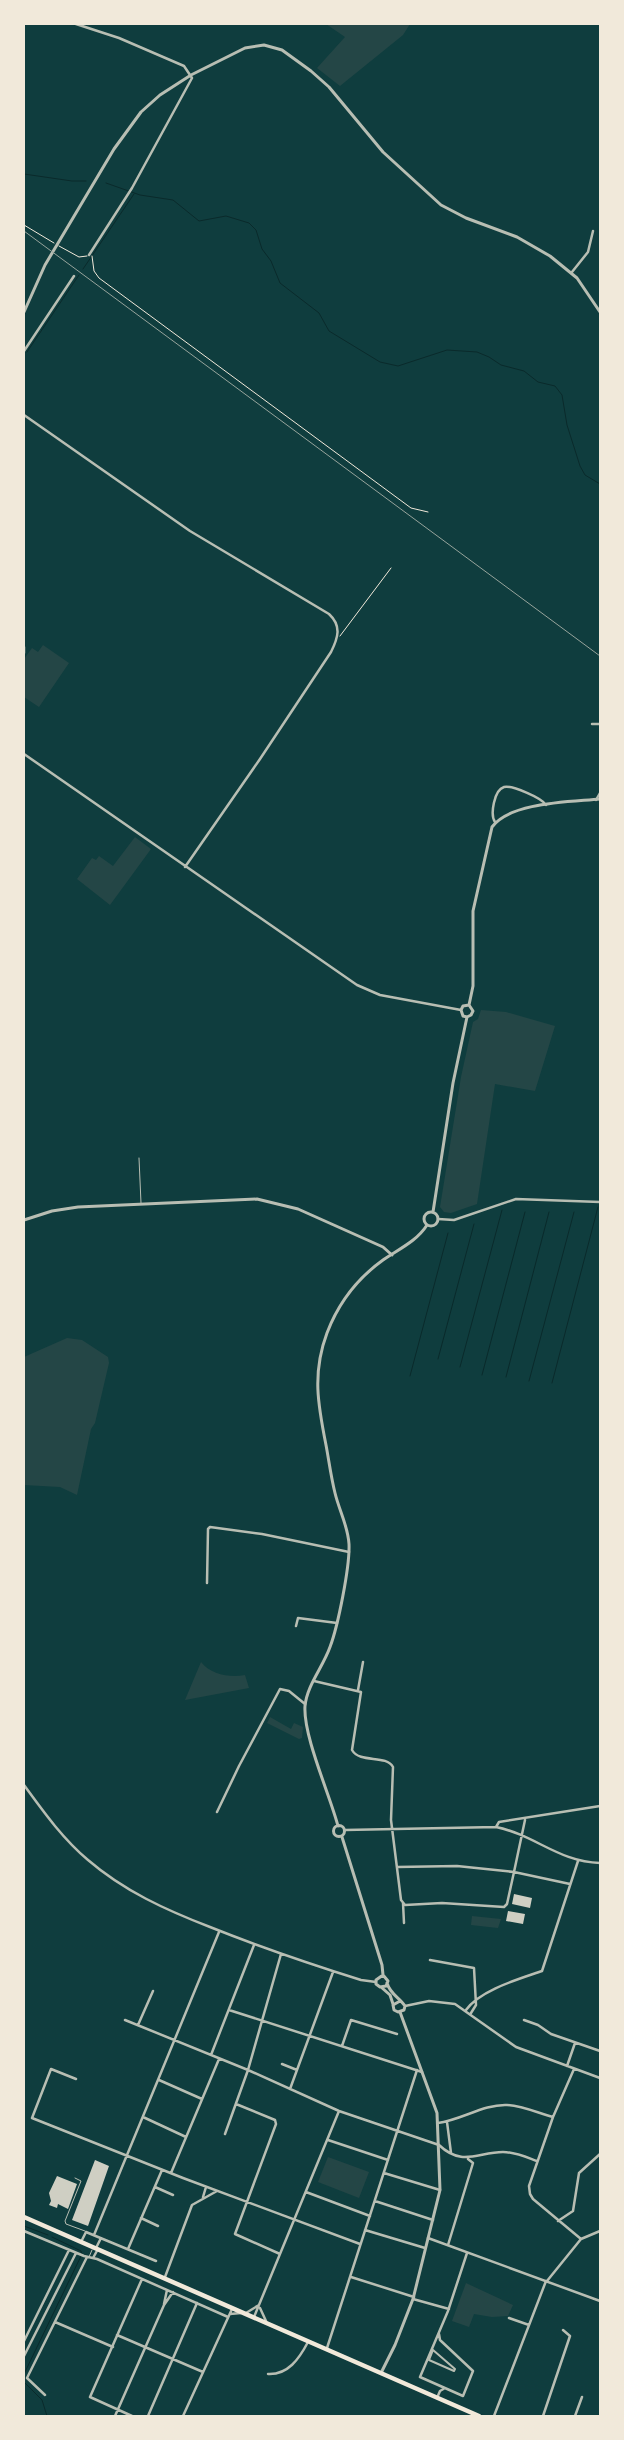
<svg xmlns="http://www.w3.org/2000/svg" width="624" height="2440" viewBox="0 0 624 2440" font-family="'Source Serif 4',serif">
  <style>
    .green { fill: #244646 }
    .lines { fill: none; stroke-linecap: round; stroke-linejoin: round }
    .stream { stroke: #0a2a2b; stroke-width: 1 }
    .building { fill: #cfcfc3 }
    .path { stroke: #f1e9da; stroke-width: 1 }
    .service { stroke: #b8beb3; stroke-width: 1 }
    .pedestrian { stroke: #b8beb3; stroke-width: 2 }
    .minor { stroke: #b8beb3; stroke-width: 2.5 }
    .tertiary { stroke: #b8beb3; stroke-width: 3 }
    .primary { stroke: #f1e9da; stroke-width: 4.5 }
    .rail { stroke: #97a49c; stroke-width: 1 }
  </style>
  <rect width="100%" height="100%" fill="#0f3d3e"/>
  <path class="green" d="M326 24H410L403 35 340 86 317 68 345 37Z
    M43 645 69 663 39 707 24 697V659L32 648 38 652Z
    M135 837 151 849 110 905 77 879 92 858 96 860 99 856 113 866Z
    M481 1010 506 1012 555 1026 535 1091 495 1084 477 1204 451 1213 444 1212 440 1207 461 1077 473 1022 478 1019Z
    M67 1338 82 1340 108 1357 109 1363 95 1423 91 1429 77 1495 60 1487 24 1485V1357Z
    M201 1662C211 1675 231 1678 245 1675L249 1688 185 1700Z
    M270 1717 291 1729 294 1723 303 1727 302 1738 299 1739 267 1723Z
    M472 1916 501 1919 498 1928 471 1925Z
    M328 2157 369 2172 359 2198 318 2182Z
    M466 2283 513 2305 508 2316 492 2317 474 2314 469 2327 452 2321Z"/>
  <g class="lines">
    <path class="stream" d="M24 174 72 181H86
      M106 183 140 195 173 200 199 221 226 216 249 223 256 230 262 249 271 261 280 283 319 313 329 331 380 362 398 366 447 350 477 352 489 357 501 365 524 371 538 382 555 386 562 395 567 425 580 466 585 475 600 484
      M83 269 134 194
      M27 352 79 275
      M438 1359 474 1224
      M460 1367 502 1210
      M482 1375 525 1212
      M410 1376 448 1233
      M506 1377 549 1212
      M529 1381 574 1212
      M552 1383 598 1207
      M24 2226 48 2235
      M24 2374 82 2254 81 2251 52 2237
      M24 2382 42 2400 47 2416"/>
  </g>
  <path class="building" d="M514 1894 532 1898 530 1908 512 1904Z
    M508 1911 525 1914 523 1924 506 1921Z
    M95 2160 109 2166 88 2226 72 2220Z
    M57 2176 77 2184 68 2209 58 2204 57 2208 49 2205 51 2201 49 2193Z"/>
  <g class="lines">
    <path class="path" d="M24 225 54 243
      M59 246 79 257 87 256
      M92 256 94 271 99 278 411 508 428 512
      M340 636 391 568"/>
    <path class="service" d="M139 1158 141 1203
      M75 2178 81 2181 65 2221 66 2224 85 2231
      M89 2257 92 2250"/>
    <path class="pedestrian" d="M433 2350 455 2369 454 2371 429 2360Z"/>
    <path class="minor" d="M76 24 119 38 184 66 192 78 132 188 89 255
      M572 272 588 252 593 231
      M24 351 74 276
      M24 415 190 531 329 614C342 626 338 638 331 652L260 759 185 867
      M24 647V653
      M592 724H600
      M24 754 357 985 380 995 461 1010
      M596 800 600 793
      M495 822C490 815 494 790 504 787 512 785 542 798 546 805
      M438 1219 454 1220 516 1199 600 1202
      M207 1583 208 1529 210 1527 262 1534 349 1552
      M296 1626 298 1618 337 1623
      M314 1681 361 1692 352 1750C360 1764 386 1754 393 1767L391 1820 401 1900 405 1905 442 1903 504 1907 507 1904 514 1872 570 1884
      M358 1690 363 1662
      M24 1785C43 1811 62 1838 88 1860 124 1891 166 1910 210 1927 260 1947 310 1964 361 1980L376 1982
      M217 1812 239 1766 280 1689 289 1691 305 1704
      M496 1827 499 1822 600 1806
      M345 1830 496 1827C535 1835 559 1862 600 1863
      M397 1867 457 1866 514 1872 525 1820
      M403 1903 404 1923
      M430 1960 474 1968 476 2005 471 2013
      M405 2006 429 2001 455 2004 516 2047 600 2078
      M229 2010 422 2072
      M466 2010C480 1990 519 1979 542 1971L578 1861
      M125 2020 248 2070 339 2111 439 2145C462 2167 478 2152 503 2152 515 2152 526 2157 537 2161
      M524 2020 538 2025 551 2034 600 2051
      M138 2025 153 1991
      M342 2046 351 2020 397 2034
      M211 2055 254 1945
      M282 2064 297 2070
      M567 2066 575 2043
      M574 2069 553 2117 529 2186 530 2194 533 2199 581 2239
      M76 2079 51 2069 32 2118 183 2178 360 2244
      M159 2080 202 2099
      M290 2089 333 1972
      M236 2104 275 2120 276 2124 235 2234 280 2254
      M143 2117 186 2137
      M447 2122 451 2153
      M438 2123C461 2120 484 2104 507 2105 523 2106 538 2113 553 2117
      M225 2134 248 2070 281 1954
      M328 2140 388 2160
      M171 2173 219 2059
      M384 2173 440 2190
      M155 2187 173 2195
      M306 2192 370 2216
      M203 2197 206 2187
      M375 2201 433 2220
      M141 2218 158 2226
      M558 2221 573 2211 579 2173 600 2154
      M365 2230 425 2248
      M24 2231 84 2256 97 2259 228 2317
      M94 2235 219 1932
      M428 2238 600 2301
      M81 2242 86 2232 156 2261
      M448 2245 473 2163 468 2159
      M96 2248 101 2238
      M128 2249 162 2170
      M93 2258 98 2249
      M165 2277 192 2205 217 2191
      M351 2277 414 2297
      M547 2281 581 2239 600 2231
      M413 2299 449 2309
      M164 2304 167 2290
      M260 2308 266 2321
      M246 2313 259 2305
      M230 2314 241 2313
      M254 2317 339 2111
      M509 2318 529 2325
      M55 2322 113 2347
      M439 2334 440 2340 473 2371 463 2396 420 2377 448 2311 467 2253
      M117 2335 203 2372
      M24 2341 69 2250
      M327 2348 417 2070
      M24 2356 76 2253
      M268 2374C288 2375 299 2359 308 2342
      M45 2395 27 2378 87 2257
      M437 2398 440 2391 445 2388
      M115 2416 164 2305 173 2292
      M132 2416 90 2397 142 2279
      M148 2416 197 2303
      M183 2416 232 2309
      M494 2416 546 2281
      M543 2416 570 2336 563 2330
      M575 2416 582 2397"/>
    <path class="tertiary" d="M24 312 45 265 114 149 141 112 160 95 191 75 245 48 264 45 282 50 311 71 329 87 383 152 441 205 466 218 517 237 550 256 577 278 600 312
      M469 1005 473 986V911L492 827C510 802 571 802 600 799
      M467 1017 463 1016 461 1010 463 1006 469 1005
      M424 1219a7 7 0 1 1 14 0a7 7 0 1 1-14 0Z
      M433 1212 453 1083 467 1017 471 1015 473 1011 469 1005
      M24 1220 52 1211 78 1207 257 1199 298 1209 383 1247 392 1255
      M333.5 1831a5.5 5.5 0 1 1 11 0a5.5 5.5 0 1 1-11 0Z
      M338 1826C330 1795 303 1736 305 1706 307 1685 323 1667 330 1647 338 1626 350 1566 349 1544 348 1526 339 1510 335 1493 331 1477 329 1461 326 1445 318 1405 312 1373 327 1333 338 1304 358 1278 383 1260 399 1249 417 1241 427 1225
      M342 1837 382 1965 383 1975 388 1981 386 1986 380 1987 376 1984V1980L383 1975
      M387 1983C390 1994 399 1997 405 2006L404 2010 398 2012 394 2010 393 2005 400 2001
      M381 1987 390 1995 393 2004
      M381 2373 395 2345 413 2299 440 2190 437 2113 400 2012"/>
    <path class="primary" d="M24 2217 479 2416"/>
    <path class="rail" d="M24 231 600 656"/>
  </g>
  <rect width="624" height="2440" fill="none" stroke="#f1e9da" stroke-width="50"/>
</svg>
